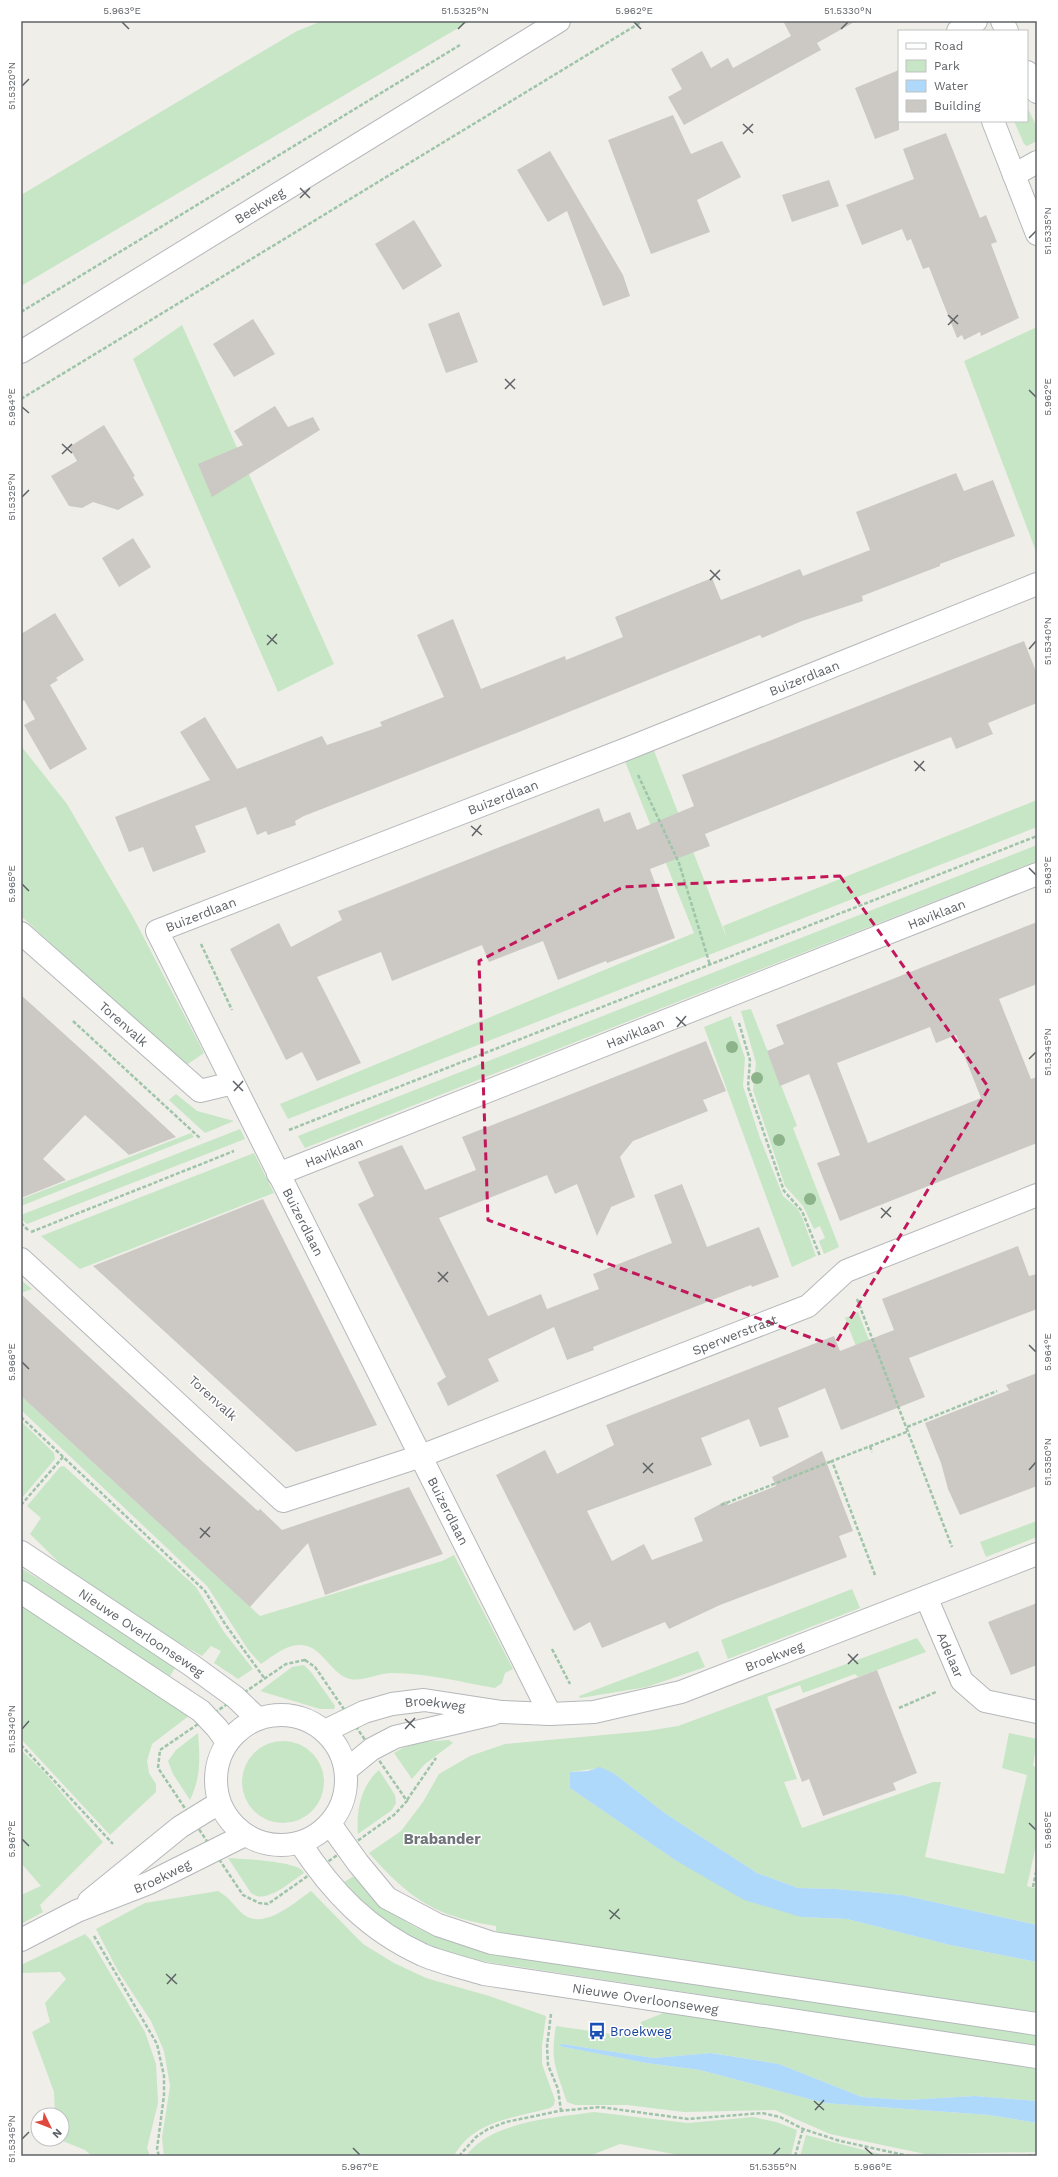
<svg xmlns="http://www.w3.org/2000/svg" width="1058" height="2177" viewBox="0 0 1058 2177" font-family="'Work Sans',sans-serif">
  <style>
    .green { fill: #c6e6c6 }
    .water { fill: #aed9fa }
    .building { fill: #ccc9c4; fill-rule: evenodd }
    .lines { fill: none; stroke-linecap: round; stroke-linejoin: round }
    .minor-casing { stroke: #b5b8bb; stroke-width: 24 }
    .tertiary-casing { stroke: #b5b8bb; stroke-width: 24 }
    .secondary-casing { stroke: #b4b7bb; stroke-width: 24 }
    .path { stroke: #9ec4a9; stroke-width: 2.5; stroke-dasharray: 4 2; stroke-linecap: butt }
    .minor { stroke: #fff; stroke-width: 22 }
    .tertiary { stroke: #fff; stroke-width: 22 }
    .secondary { stroke: #fff; stroke-width: 22 }
    .tree { fill: #8cb38a }
    .marked { fill: none; stroke: #c2185b; stroke-width: 3; stroke-dasharray: 8 5; stroke-linejoin: round }
    .ticks { fill: none; stroke: #5f6367; stroke-width: 1.5 }
    .labels { text-anchor: middle; dominant-baseline: central; stroke-width: 3; stroke-linejoin: round; paint-order: stroke }
    .street-label { font-size: 13px; fill: #5f6367; stroke: #fff }
    .transit-label { font-size: 13px; fill: #164399; stroke: #fff; text-anchor: start }
    .quarter-label { font-size: 15px; font-weight: bold; fill: #707579; stroke: #fff }
    .neatline { fill: none; stroke: #5f6367; stroke-width: 1.5 }
    .ticks-label { font-size: 10px; text-anchor: middle; fill: #5f6367 }
  </style>
  <rect width="100%" height="100%" fill="#f0eee8"/>
  <path class="green" d="M322 21H470L21 286V195L297 31Z
    M1027 107 1037 127V141L1027 146 1024 144 1014 121H1027Z
    M182 325 334 664 278 692 133 359Z
    M1037 327V554L964 361Z
    M21 746 67 804 133 917 204 1053 185 1066 21 916Z
    M653 748 727 939 723 926 1037 800V827L288 1119 280 1104 694 933 624 759Z
    M1037 845V861L305 1148 298 1136Z
    M751 1009 797 1126 793 1128 839 1247 824 1254 819 1241 825 1238 820 1226 814 1229 803 1206 785 1186 753 1090 756 1063 741 1011Z
    M731 1016 745 1058 743 1086 760 1138 783 1196 797 1208 802 1217 816 1256 792 1267 704 1027Z
    M176 1094 197 1111 234 1121 205 1133 169 1100Z
    M240 1129 245 1139 27 1224 21 1219V1215Z
    M191 1133 194 1137 21 1206V1199Z
    M254 1153 274 1193 80 1269 41 1236Z
    M21 1280 32 1289 21 1293Z
    M858 1312 895 1406 881 1411 845 1318Z
    M21 1396 260 1616 442 1561 454 1555 513 1669 505 1673 502 1683 495 1688C461 1682 426 1673 392 1673 379 1673 362 1682 350 1679 330 1674 323 1646 301 1645 286 1644 273 1656 261 1664L249 1651 207 1586 21 1410Z
    M21 1421 54 1453 55 1459 21 1499Z
    M64 1466 196 1587 224 1632 253 1669 238 1679 214 1663 221 1651 211 1646 202 1656 88 1591 30 1534 41 1518 27 1506 60 1467Z
    M1037 1521V1537L986 1557 980 1542Z
    M21 1568 177 1665 170 1676 21 1583Z
    M852 1589 860 1608 728 1659 721 1640Z
    M21 1606 190 1715 152 1744 147 1761 149 1773 156 1784V1792L110 1835 21 1739Z
    M917 1638 926 1652 858 1677 855 1674 803 1693 800 1685 767 1697 797 1779 784 1782 802 1828 933 1782H941L925 1857 1004 1874 1027 1775 1002 1768 1009 1733 1037 1739 1033 1766 1037 1767V1841L1027 1886 1037 1889V1925L902 1895 836 1889 798 1888 757 1873 666 1814 615 1774 600 1768 570 1772V1788L675 1860 801 1917 847 1919 950 1945 1037 1962V2016L496 1933V1926C434 1916 410 1899 369 1853L401 1831 423 1802 439 1774 470 1756 505 1744 647 1731 678 1726Z
    M698 1651 705 1667 647 1687 580 1698 579 1696Z
    M304 1665 311 1672 335 1706 334 1709H320L260 1691 292 1667Z
    M198 1733C200 1759 201 1777 190 1800L173 1774 168 1761 176 1750Z
    M449 1740 453 1743 425 1764 412 1779 394 1753C411 1742 429 1741 449 1740Z
    M242 1782a41 41 0 1 1 82 0a41 41 0 1 1-82 0Z
    M21 1750 43 1771 103 1842 40 1905 43 1912 21 1924V1895L41 1886 21 1863Z
    M379 1770 395 1795 396 1803 392 1810 358 1834C356 1810 361 1786 379 1770Z
    M228 1858C241 1859 301 1861 304 1873 290 1882 266 1905 251 1893Z
    M356 1875C366 1885 375 1897 385 1906 414 1933 454 1943 491 1952L1037 2034V2046L455 1957 424 1946 372 1912 344 1882Z
    M218 1891C229 1897 234 1906 243 1914 264 1931 295 1902 311 1891L363 1944 394 1963 426 1978 489 1996 546 2016 542 2046V2064L555 2100 554 2105 550 2108C515 2118 473 2120 454 2156H164L162 2138 170 2086 164 2051 151 2021 118 1971 96 1929 145 1903Z
    M85 1934 90 1939 145 2032 156 2064 158 2103 147 2148 150 2156H92L85 2150 58 2139H62V2115H55L54 2092 32 2032 50 2022 45 2003 66 1979 60 1972 21 1973V1965Z
    M671 2010 1037 2067V2101L975 2096 906 2100 862 2097 779 2064 712 2053 654 2058 562 2044 560 2046 646 2063 700 2070 824 2103 989 2115 1037 2123V2152L925 2154 830 2134 775 2110 684 2112 627 2105H575L567 2102C556 2069 550 2061 556 2026L638 2038 641 2022Z
    M594 2112 688 2123 753 2117 776 2122 797 2130 791 2156H684L620 2144 589 2156H466C491 2121 554 2118 594 2112Z
    M806 2135 887 2156H800Z"/>
  <path class="water" d="M600 1767 615 1774 666 1814 757 1873 798 1888 836 1889 902 1895 1037 1925V1962L950 1945 847 1919 801 1917 744 1900 675 1860 570 1788V1772L588 1771Z
    M562 2044 654 2058 711 2053 779 2064 862 2097 906 2100 975 2096 1037 2101V2123L989 2115 824 2103 700 2070 646 2063 559 2046Z"/>
  <path class="building" d="M783 21H856L817 43 821 50 684 125 668 97 682 89 671 69 702 51 711 68 728 58 733 68 791 36Z
    M899 70V130L875 139 855 88Z
    M673 115 691 154 722 141 741 177 697 200 710 232 651 254 608 140Z
    M946 133 980 218 986 215 997 242 991 244 1019 318 981 336 980 332 964 340 962 335 957 338 929 267 923 269 911 239 907 241 902 229 862 245 846 205 914 179 903 149Z
    M550 151 623 275 630 296 603 306 567 211 548 222 517 170Z
    M829 180 839 206 792 222 782 195Z
    M414 220 442 266 403 290 375 244Z
    M459 312 478 362 446 373 428 324Z
    M253 319 275 354 234 377 213 344Z
    M275 406 288 427 313 417 320 430 212 497 198 464 243 445 234 431Z
    M104 425 135 476 133 477 144 495 118 510 93 502 82 508 69 506 51 476 77 461 69 447Z
    M956 473 964 491 993 480 1015 536 940 564V566L862 596 863 601 802 621 762 638 760 635 519 732 304 816 295 821 296 825 268 835 266 831 257 835 246 807 195 826 206 852 153 872 143 847 129 852 115 817 210 780 180 732 205 717 237 769 322 736 327 745 382 726 380 722 444 697 417 635 453 619 481 689 565 656 566 660 623 637 615 617 712 578 721 600 800 569 803 576 870 550 856 512Z
    M133 538 151 567 119 587 102 558Z
    M55 613 84 660 56 678 58 680 50 685 87 749 50 770 24 725 35 719 24 700 21 702V634Z
    M1024 641 1037 674V703L988 723 993 734 956 749 951 737 894 759 705 834 710 846 650 869 675 938 607 963 606 961 558 980 543 941 489 962 482 945 392 981 381 952 317 977 361 1063 317 1081 302 1052 286 1060 230 949 279 923 291 947 342 920 338 911 599 808 604 822 630 812 637 830 694 806 682 775Z
    M1037 922V984L999 999 1031 1079 1037 1077V1143L840 1221 817 1163 840 1155 809 1074 780 1086 767 1051 784 1044 776 1025ZM930 1027 936 1043 956 1035 981 1098 868 1143 837 1063Z
    M21 995 93 1060 176 1137 129 1155 85 1115 43 1159 66 1180 21 1198Z
    M706 1041 726 1091 703 1100 708 1111 633 1141 620 1157 635 1197 611 1207 597 1236 577 1184 555 1194 547 1175 439 1218 488 1316 541 1294 547 1309 599 1289 593 1274 672 1243 654 1195 682 1184 707 1247 759 1227 779 1277 752 1287 751 1285 725 1295 593 1347 594 1350 567 1360 554 1327 488 1359 499 1381 448 1406 437 1383 446 1377 358 1204 374 1196 358 1162 402 1145 425 1190 476 1170 462 1137Z
    M263 1199 377 1425 296 1452 93 1266Z
    M1018 1246 1029 1276 1037 1274V1309L909 1358 925 1397 841 1430 825 1388 778 1408 789 1437 760 1447 749 1419 701 1438 712 1465 587 1511 612 1561 644 1544 652 1560 703 1541 694 1518 726 1501 728 1505 776 1486 772 1477 822 1451 853 1531 839 1536 847 1557 720 1605 669 1629 665 1622 602 1648 590 1622 574 1631 496 1475 545 1450 557 1474 614 1445 606 1425 834 1336 840 1351 894 1330 882 1299Z
    M21 1294 202 1461 258 1511 260 1509 282 1530 409 1487 443 1554 325 1595 308 1543 250 1607 21 1396Z
    M1037 1373V1486L960 1515 948 1489 941 1463 925 1423 1009 1390 1006 1385Z
    M1037 1603V1665L1011 1675 988 1622Z
    M877 1670 917 1773 893 1783 896 1790 823 1816 809 1779 802 1782 775 1709Z"/>
  <g class="lines">
    <g class="minor-casing">
      <g id="minor">
        <path d="M1002 21 1007 31"/>
        <path d="M958 31 976 21"/>
        <path d="M1027 72 1037 92"/>
        <path d="M993 121 1037 234"/>
        <path d="M1014 175 1037 162"/>
        <path id="s1" d="M21 933 200 1091 233 1083"/>
        <path id="s2" d="M278 1174 1037 874"/>
        <path id="s3" d="M21 1259 283 1501 421 1456 808 1306 846 1271 1037 1195"/>
        <path id="s4" d="M926 1597 962 1681 985 1701 1037 1712"/>
        <path id="s5" d="M550 1714 157 931 629 748 1037 584"/>
        <path id="s6" d="M325 1731 364 1712 392 1704 424 1700 502 1712 550 1714 594 1712 681 1692 1037 1554"/>
        <path d="M346 1770 372 1749 395 1737 493 1714"/>
        <path d="M89 1901 180 1827 219 1803"/>
        <path id="s7" d="M21 1940 77 1911 149 1883 245 1835"/>
      </g>
    </g>
    <g class="tertiary-casing">
      <g id="tertiary">
        <path id="s8" d="M21 1552 191 1665 235 1697 258 1719"/>
        <path d="M21 1592 201 1711 217 1728 227 1742"/>
        <circle cx="281" cy="1780" r="65"/>
        <path d="M330 1824 358 1863 387 1898 438 1925 492 1943 1037 2024"/>
        <path id="s9" d="M300 1843C332 1892 368 1930 423 1955 442 1963 464 1968 484 1974L1037 2057"/>
      </g>
    </g>
    <g class="secondary-casing">
      <g id="secondary">
        <path id="s10" d="M21 352 559 21"/>
      </g>
    </g>
    <path class="path" d="M21 312 460 45
      M21 399 643 21
      M638 775 679 863 710 965
      M201 944 232 1010
      M73 1021 201 1139
      M739 1023 750 1060 748 1087 784 1191 802 1211 820 1256
      M289 1130 1037 836
      M21 1223 29 1231
      M31 1232 234 1151
      M857 1299 952 1547
      M21 1417 205 1591 225 1624 265 1679
      M907 1427 997 1391
      M870 1446 872 1452
      M21 1505 63 1457
      M721 1505 832 1461
      M875 1575 832 1461 909 1431
      M552 1649 570 1684
      M305 1660 315 1667 407 1801 394 1815 268 1904 259 1903 243 1895 158 1768 160 1750 286 1664Z
      M899 1708 936 1692
      M21 1745 113 1844
      M407 1800 436 1758
      M1033 1887 1037 1868
      M94 1936 157 2044 164 2076V2095L157 2149 159 2156
      M551 2014 547 2046 548 2065 558 2089 561 2111
      M459 2156 476 2137 488 2129 506 2122 559 2111 600 2107 688 2119 762 2113 780 2117 803 2129 840 2141 909 2156
      M795 2156 803 2129
      M1022 2156 1037 2155"/>
    <use href="#minor" class="minor"/>
    <use href="#tertiary" class="tertiary"/>
    <use href="#secondary" class="secondary"/>
  </g>
  <g class="tree">
    <circle cx="732" cy="1047" r="6"/>
    <circle cx="757" cy="1078" r="6"/>
    <circle cx="779" cy="1140" r="6"/>
    <circle cx="810" cy="1199" r="6"/>
  </g>
  <path class="marked" d="M840 876 989 1088 834 1346 488 1220 479 961 623 887Z"/>
  <path class="ticks" d="M122 22 129 29M634 22 641 29M458 29 465 22M841 29 848 22M22 86 29 79M743 124 753 133M743 134 753 124M300 188 310 198M300 198 310 188M1029 238 1036 231M948 315 958 324M948 325 958 315M505 379 515 389M505 389 515 379M1029 390 1036 397M22 407 29 413M62 444 72 453M62 454 72 444M22 497 29 490M710 570 720 580M710 580 720 570M267 635 277 644M267 645 277 634M1029 649 1036 641M914 761 925 771M915 771 924 761M471 826 482 835M472 836 481 825M1029 868 1036 875M22 884 29 891M676 1017 686 1026M677 1027 686 1016M1029 1059 1036 1052M233 1081 243 1091M234 1091 243 1081M881 1208 891 1217M881 1218 891 1207M438 1272 448 1282M438 1282 448 1272M1029 1345 1036 1352M22 1362 29 1369M643 1463 653 1473M1029 1470 1036 1462M643 1473 653 1463M200 1528 210 1537M200 1538 210 1527M848 1654 858 1664M848 1664 858 1654M405 1719 415 1728M22 1729 29 1721M405 1729 415 1718M1029 1823 1036 1830M22 1839 29 1846M609 1910 620 1919M610 1919 619 1909M166 1974 177 1984M167 1984 176 1974M814 2101 824 2110M815 2110 824 2100M22 2139 29 2132M353 2148 360 2155M865 2148 873 2155M773 2155 780 2148"/>
  <defs>
    <g id="bus-bare" transform="scale(1.38)"><path d="M-5-6H5V4H4V6H2V4H-2V6H-4V4H-5ZM-3.5-4V0h7V-4ZM-3.5 1.2v1.5H-2V1.2ZM2 1.2v1.5H3.5V1.2Z" fill="#1a4fb4" stroke="#fff" stroke-width="2.5" paint-order="stroke"/></g>
  </defs>
  <g fill-rule="evenodd">
    <use href="#bus-bare" x="597" y="2031"/>
  </g>
  <g class="labels">
    <g class="street-label">
      <text stroke="none"><textPath href="#s10" startOffset="280">Beekweg</textPath></text>
      <text stroke="none"><textPath href="#s5" startOffset="1571">Buizerdlaan</textPath></text>
      <text stroke="none"><textPath href="#s5" startOffset="1247">Buizerdlaan</textPath></text>
      <text stroke="none"><textPath href="#s5" startOffset="923">Buizerdlaan</textPath></text>
      <text stroke="none"><textPath href="#s2" startOffset="708">Haviklaan</textPath></text>
      <text stroke="none"><textPath href="#s1" startOffset="137">Torenvalk</textPath></text>
      <text stroke="none"><textPath href="#s2" startOffset="384">Haviklaan</textPath></text>
      <text stroke="none"><textPath href="#s2" startOffset="60">Haviklaan</textPath></text>
      <text transform="translate(303 1222) rotate(63)">Buizerdlaan</text>
      <text stroke="none"><textPath href="#s3" startOffset="838">Sperwerstraat</textPath></text>
      <text transform="translate(213 1398) rotate(42)">Torenvalk</text>
      <text transform="translate(448 1511) rotate(63)">Buizerdlaan</text>
      <text stroke="none"><textPath href="#s8" startOffset="145">Nieuwe Overloonseweg</textPath></text>
      <text stroke="none"><textPath href="#s4" startOffset="63">Adelaar</textPath></text>
      <text stroke="none"><textPath href="#s6" startOffset="465">Broekweg</textPath></text>
      <text stroke="none"><textPath href="#s6" startOffset="116">Broekweg</textPath></text>
      <text stroke="none"><textPath href="#s7" startOffset="155">Broekweg</textPath></text>
      <text stroke="none"><textPath href="#s9" startOffset="396">Nieuwe Overloonseweg</textPath></text>
    </g>
    <g class="transit-label">
      <text x="610" y="2031">Broekweg</text>
    </g>
    <g class="quarter-label">
      <text x="442" y="1839">Brabander</text>
    </g>
  </g>
  <rect width="1058" height="2177" fill="none" stroke="#ffffff" stroke-width="44"/>
  <rect x="898" y="30" width="130" height="92" fill="#ffffff" stroke="#bfc1c2"/>
  <rect x="906" y="43" width="20" height="6" fill="#ffffff" stroke="#bfc1c2"/>
  <text x="934" y="50" font-size="12" fill="#5f6367">Road</text>
  <rect x="906" y="60" width="20" height="12" fill="#c6e6c6" stroke="#bfc1c2"/>
  <text x="934" y="70" font-size="12" fill="#5f6367">Park</text>
  <rect x="906" y="80" width="20" height="12" fill="#aed9fa" stroke="#bfc1c2"/>
  <text x="934" y="90" font-size="12" fill="#5f6367">Water</text>
  <rect x="906" y="100" width="20" height="12" fill="#ccc9c4" stroke="#bfc1c2"/>
  <text x="934" y="110" font-size="12" fill="#5f6367">Building</text>
  <g transform="translate(50 2127) rotate(133)"><circle r="19" fill="#ffffff" stroke="#bfc1c2"/>
  <path d="M0-3L7 15L0 10L-7 15Z" fill="#e04a3e"/>
  <text y="-6" font-size="11" font-weight="bold" text-anchor="middle" fill="#5f6367">N</text>
  </g>
  <rect x="22" y="22" width="1014" height="2133" class="neatline"/>
  <g class="ticks-label">
    <text x="122" y="14">5.963°E</text>
    <text x="465" y="14">51.5325°N</text>
    <text x="634" y="14">5.962°E</text>
    <text x="848" y="14">51.5330°N</text>
    <text transform="translate(11 86) rotate(-90)" y="4">51.5320°N</text>
    <text transform="translate(1047 231) rotate(-90)" y="4">51.5335°N</text>
    <text transform="translate(1047 397) rotate(-90)" y="4">5.962°E</text>
    <text transform="translate(11 407) rotate(-90)" y="4">5.964°E</text>
    <text transform="translate(11 497) rotate(-90)" y="4">51.5325°N</text>
    <text transform="translate(1047 641) rotate(-90)" y="4">51.5340°N</text>
    <text transform="translate(1047 875) rotate(-90)" y="4">5.963°E</text>
    <text transform="translate(11 884) rotate(-90)" y="4">5.965°E</text>
    <text transform="translate(1047 1052) rotate(-90)" y="4">51.5345°N</text>
    <text transform="translate(1047 1352) rotate(-90)" y="4">5.964°E</text>
    <text transform="translate(11 1362) rotate(-90)" y="4">5.966°E</text>
    <text transform="translate(1047 1462) rotate(-90)" y="4">51.5350°N</text>
    <text transform="translate(11 1729) rotate(-90)" y="4">51.5340°N</text>
    <text transform="translate(1047 1830) rotate(-90)" y="4">5.965°E</text>
    <text transform="translate(11 1839) rotate(-90)" y="4">5.967°E</text>
    <text transform="translate(11 2139) rotate(-90)" y="4">51.5345°N</text>
    <text x="360" y="2170">5.967°E</text>
    <text x="773" y="2170">51.5355°N</text>
    <text x="873" y="2170">5.966°E</text>
  </g>
</svg>
